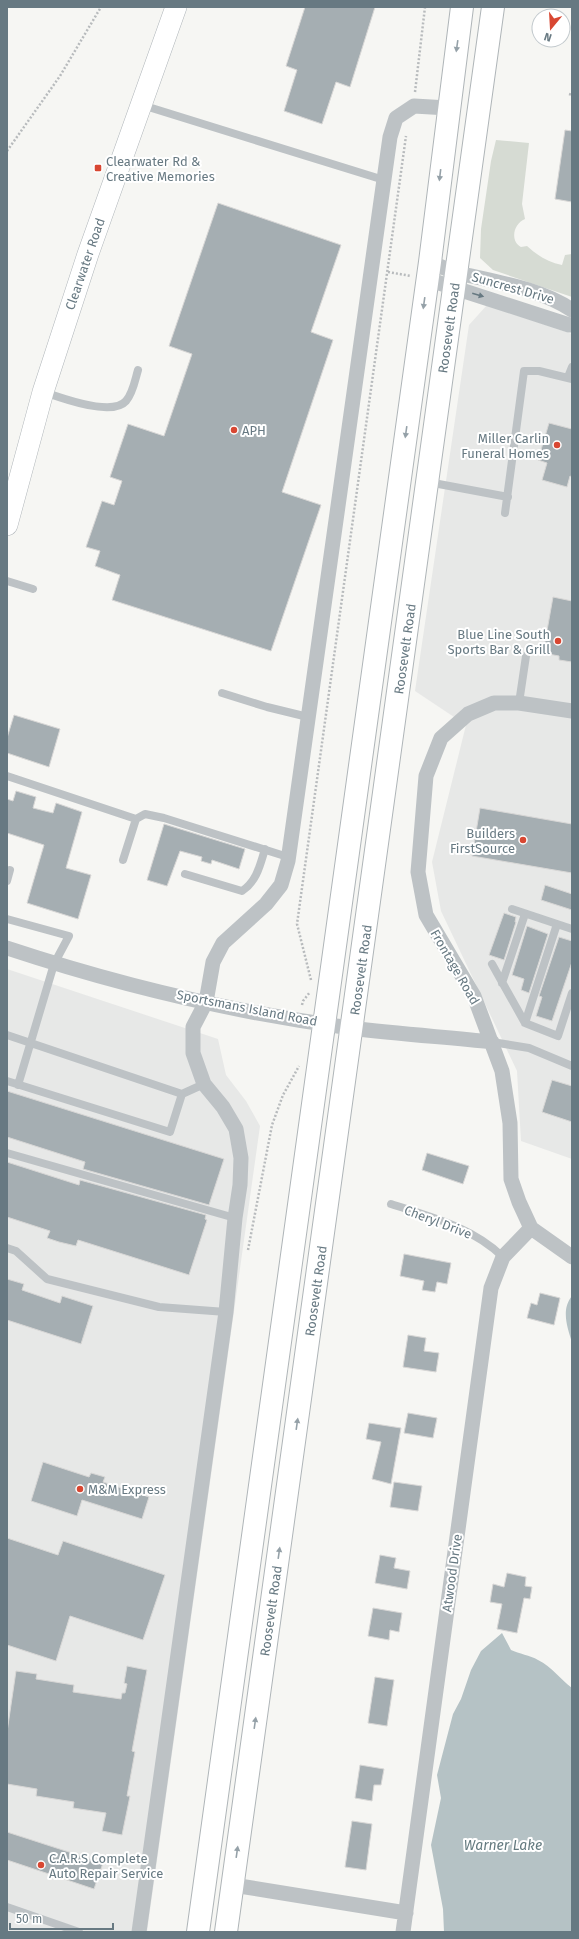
<svg xmlns="http://www.w3.org/2000/svg" width="579" height="1939" viewBox="0 0 579 1939" font-family="'Fira Sans',sans-serif">
  <style>
    .built { fill: #e7e8e7 }
    .green { fill: #d6dbd3 }
    .water { fill: #b5c2c5 }
    .building { fill: #a5aeb2; stroke: #d8d7d6 }
    .lines { fill: none; stroke-linecap: round; stroke-linejoin: round }
    .secondary-casing { stroke: #b0b6ba; stroke-width: 22 }
    .primary-casing { stroke: #afb5b8; stroke-width: 24 }
    .path { stroke: #b8bbbd; stroke-width: 2.5; stroke-dasharray: 2 2; stroke-linecap: butt }
    .lane { stroke: #bdc2c5; stroke-width: 8 }
    .street { stroke: #bdc2c5; stroke-width: 15 }
    .secondary { stroke: #fff; stroke-width: 21 }
    .primary { stroke: #fff; stroke-width: 22 }
    .oneway { fill: #95a1a8 }
    .oneway2 { fill: #677982 }
    .poi-dot { fill: #d84732; stroke: #fff; stroke-width: 1.5 }
    .labels { text-anchor: middle; dominant-baseline: central; stroke-width: 4; stroke-linejoin: round; paint-order: stroke }
    .poi-label { font-size: 13px; fill: #677982; stroke: #fff; text-anchor: start }
    .street-label { font-size: 13px; fill: #677982; stroke: #fff }
    .water-label { font-size: 14px; font-style: italic; fill: #637a7f; stroke: #fff }
  </style>
  <rect width="100%" height="100%" fill="#f6f6f3"/>
  <path class="built" d="M487 305 572 334V1159L521 1141 517 1071 441 911 432 862 466 725 415 691 469 325Z
    M7 969 218 1039 226 1075 246 1101 260 1126 147 1932H7Z"/>
  <path class="green" d="M496 140 529 143 522 204 525 219C513 224 510 241 521 247L527 246C538 256 548 262 562 265L565 255 572 254V297L493 270 480 258 481 229 491 161Z"/>
  <path class="water" d="M572 1296V1342C567 1327 561 1309 572 1296Z
    M502 1633 511 1650C519 1654 530 1655 538 1660 552 1667 560 1679 572 1688V1932H444L443 1909 431 1845 441 1798 437 1775 453 1714 461 1699 471 1670 481 1651Z"/>
  <path class="building" d="M305 7H375L350 87 336 82 322 124 284 111 297 70 286 66Z
    M565 130 572 131V202L555 199Z
    M218 203 341 245 311 332 333 340 282 492 321 505 271 651 112 600 120 575 95 566 100 551 86 547 102 501 114 505 122 481 110 477 128 424 164 436 192 354 169 346Z
    M549 423 572 429V477L570 476 567 487 542 480 547 463 538 460Z
    M553 597 572 601V662L559 660V656L543 653Z
    M14 715 60 729 49 767 7 753V738Z
    M16 791 36 797 33 808 53 813 56 803 82 812 66 868 91 875 78 919 27 903 44 845 7 833V799L13 801Z
    M480 808 572 824V873L472 856Z
    M164 824 245 849 239 869 212 860 211 864 201 861 202 857 180 851 167 886 147 880Z
    M545 885 572 894V910L541 900Z
    M504 913 516 917 515 922H516L504 960 489 955Z
    M527 926 548 934 529 993 521 990 524 979 512 975Z
    M559 937 572 941V962L552 1021 536 1016 542 997 539 996Z
    M552 1080 572 1086V1122L542 1112Z
    M7 1091 224 1159 209 1205 83 1169 85 1162 7 1137Z
    M427 1153 469 1166 463 1184 422 1170Z
    M7 1162 79 1185 80 1180 206 1215 205 1219 207 1220 189 1275 78 1240 76 1246 59 1242 47 1238 50 1231 7 1217Z
    M404 1254 451 1263 447 1284 437 1282 435 1292 422 1290 424 1281 400 1276Z
    M7 1279 24 1284 22 1290 60 1303 62 1296 93 1306 81 1344 7 1320Z
    M540 1293 560 1298 554 1325 527 1318 531 1303 537 1305Z
    M408 1335 426 1338 424 1351 439 1353 436 1372 403 1367Z
    M408 1413 437 1418 433 1438 404 1433Z
    M369 1423 401 1428 391 1484 372 1479 381 1442 366 1439Z
    M43 1462 89 1477 91 1473 105 1477 103 1482 149 1497 142 1519 82 1500 77 1516 31 1501Z
    M394 1482 422 1486 418 1511 390 1507Z
    M7 1538 58 1555 63 1541 165 1575 143 1640 70 1616 56 1661 7 1645Z
    M380 1555 396 1558 394 1568 410 1571 407 1589 375 1583Z
    M507 1573 526 1577 525 1586 532 1587 530 1599 524 1598 517 1633 497 1629 502 1604 490 1602 493 1584 504 1587Z
    M373 1608 402 1613 399 1632 390 1630 389 1640 368 1636Z
    M127 1666 147 1670 132 1751 135 1752 127 1796H130L122 1835 102 1831 106 1813 73 1808 74 1802 36 1796 37 1789 7 1784V1732L16 1671 37 1674 36 1679 74 1685 73 1692 121 1699 122 1693H125L127 1684 124 1683Z
    M375 1677 394 1680 387 1726 368 1723Z
    M360 1765 384 1769 381 1785H374L372 1801 355 1798Z
    M352 1821 372 1824 366 1870 345 1867Z
    M7 1832 103 1863 94 1889 7 1860Z"/>
  <g class="lines">
    <g class="secondary-casing">
      <path id="secondary" d="M7 525 43 392 88 254 176 7"/>
    </g>
    <g class="primary-casing">
      <path id="primary" d="M198 1932 430 262 462 7
        M226 1932 493 7"/>
    </g>
    <path class="path" d="M415 92 425 7
      M569 94 572 95
      M7 151 60 76 101 7
      M388 272 411 276
      M311 980 297 924 406 136
      M302 1005 303 1001 310 992
      M248 1250 272 1125 283 1095 299 1066"/>
    <path class="lane" d="M142 105 384 180
      M568 377 572 367
      M44 392C61 398 112 417 126 401 133 393 135 380 138 370
      M428 482 508 497
      M505 513 524 371H539L572 379
      M7 581 33 589
      M222 693 267 707 308 717
      M519 703 526 656
      M7 776 136 819 123 860
      M136 819 145 814 164 818 288 857
      M185 874 242 891C257 881 260 865 265 849
      M7 881 10 870
      M512 909 572 929
      M7 919 69 936 54 964 18 1085
      M492 964 525 1023 558 1036 572 993
      M502 983 525 914
      M525 1023 557 924
      M7 1035 182 1094 204 1084
      M492 1042 529 1048 572 1066
      M7 1081 170 1132 182 1094
      M7 1153 235 1218
      M391 1204C431 1217 472 1227 503 1257
      M7 1248 16 1251 47 1279 159 1307 226 1312
      M7 1907 79 1932"/>
    <path class="street" d="M430 262C439 266 449 270 458 273 496 282 539 288 572 310
      M427 279 569 325H572
      M572 711 519 703H494L468 714 441 738 426 776 418 872 426 915 474 996 502 1071 510 1123 511 1179 519 1202 531 1228 572 1257
      M7 948C116 984 237 1013 351 1028 398 1034 445 1037 492 1042
      M233 1885 406 1913
      M139 1932 226 1312 235 1218 240 1185 241 1158 236 1129 223 1107 204 1084 193 1053V1027L206 1002 213 962 223 943 266 904 281 885 288 861 390 137 396 118 414 106 448 108
      M403 1932 491 1288 503 1257 531 1228"/>
    <use href="#secondary" class="secondary"/>
    <use href="#primary" class="primary"/>
  </g>
  <defs><path id="oneway-solid" d="M-6-.8H1V-3.2L6.5 0L1 3.2V.8H-6Z"/></defs>
  <g class="oneway">
    <use href="#oneway-solid" transform="translate(457 46) rotate(98)"/>
    <use href="#oneway-solid" transform="translate(440 175) rotate(97)"/>
    <use href="#oneway-solid" transform="translate(424 303) rotate(98)"/>
    <use href="#oneway-solid" transform="translate(406 432) rotate(98)"/>
    <use href="#oneway-solid" transform="translate(297 1424) rotate(-82)"/>
    <use href="#oneway-solid" transform="translate(279 1553) rotate(-82)"/>
    <use href="#oneway-solid" transform="translate(255 1723) rotate(-82)"/>
    <use href="#oneway-solid" transform="translate(237 1852) rotate(-82)"/>
  </g>
  <use class="oneway2" href="#oneway-solid" transform="translate(478 295) rotate(16)"/>
  <g class="poi-dot">
    <rect x="94" y="164" width="8" height="8" rx="2"/>
    <circle cx="234" cy="430" r="4"/>
    <circle cx="557" cy="445" r="4"/>
    <circle cx="558" cy="641" r="4"/>
    <circle cx="523" cy="840" r="4"/>
    <circle cx="80" cy="1489" r="4"/>
    <circle cx="41" cy="1865" r="4"/>
  </g>
  <g class="labels">
    <g class="poi-label">
      <text x="106" y="161">Clearwater Rd &amp;<tspan x="106" dy="15">Creative Memories</tspan></text>
      <text x="242" y="430">APH</text>
      <text x="549" y="438" text-anchor="end">Miller Carlin<tspan x="549" dy="15">Funeral Homes</tspan></text>
      <text x="550" y="634" text-anchor="end">Blue Line South<tspan x="550" dy="15">Sports Bar &amp; Grill</tspan></text>
      <text x="515" y="833" text-anchor="end">Builders<tspan x="515" dy="15">FirstSource</tspan></text>
      <text x="88" y="1489">M&amp;M Express</text>
      <text x="49" y="1858">C.A.R.S Complete<tspan x="49" dy="15">Auto Repair Service</tspan></text>
    </g>
    <g class="street-label">
      <text transform="translate(85 264) rotate(-71)">Clearwater Road</text>
      <text transform="translate(513 288) rotate(16)">Suncrest Drive</text>
      <text transform="translate(449 328) rotate(-82)">Roosevelt Road</text>
      <text transform="translate(405 649) rotate(-82)">Roosevelt Road</text>
      <text transform="translate(455 967) rotate(60)">Frontage Road</text>
      <text transform="translate(361 970) rotate(-82)">Roosevelt Road</text>
      <text transform="translate(247 1008) rotate(11)">Sportsmans Island Road</text>
      <text transform="translate(438 1222) rotate(21)">Cheryl Drive</text>
      <text transform="translate(316 1291) rotate(-82)">Roosevelt Road</text>
      <text transform="translate(452 1573) rotate(-82)">Atwood Drive</text>
      <text transform="translate(271 1611) rotate(-82)">Roosevelt Road</text>
    </g>
    <g class="water-label">
      <text x="503" y="1845">Warner Lake</text>
    </g>
  </g>
  <rect width="579" height="1939" fill="none" stroke="#677982" stroke-width="16"/>
  <g transform="translate(551 28) rotate(198)"><circle r="19" fill="#ffffff" stroke="#c2c9cd"/>
  <path d="M0-3L7 15L0 10L-7 15Z" fill="#d84732"/>
  <text y="-6" font-size="11" font-weight="bold" text-anchor="middle" fill="#677982">N</text>
  </g>
  <path d="M10 1923v6h103v-6" fill="none" stroke="#677982" stroke-width="2"/>
  <text x="16" y="1923" font-size="12" fill="#677982" stroke="#ffffff" stroke-width="3" paint-order="stroke">50 m</text>
</svg>
